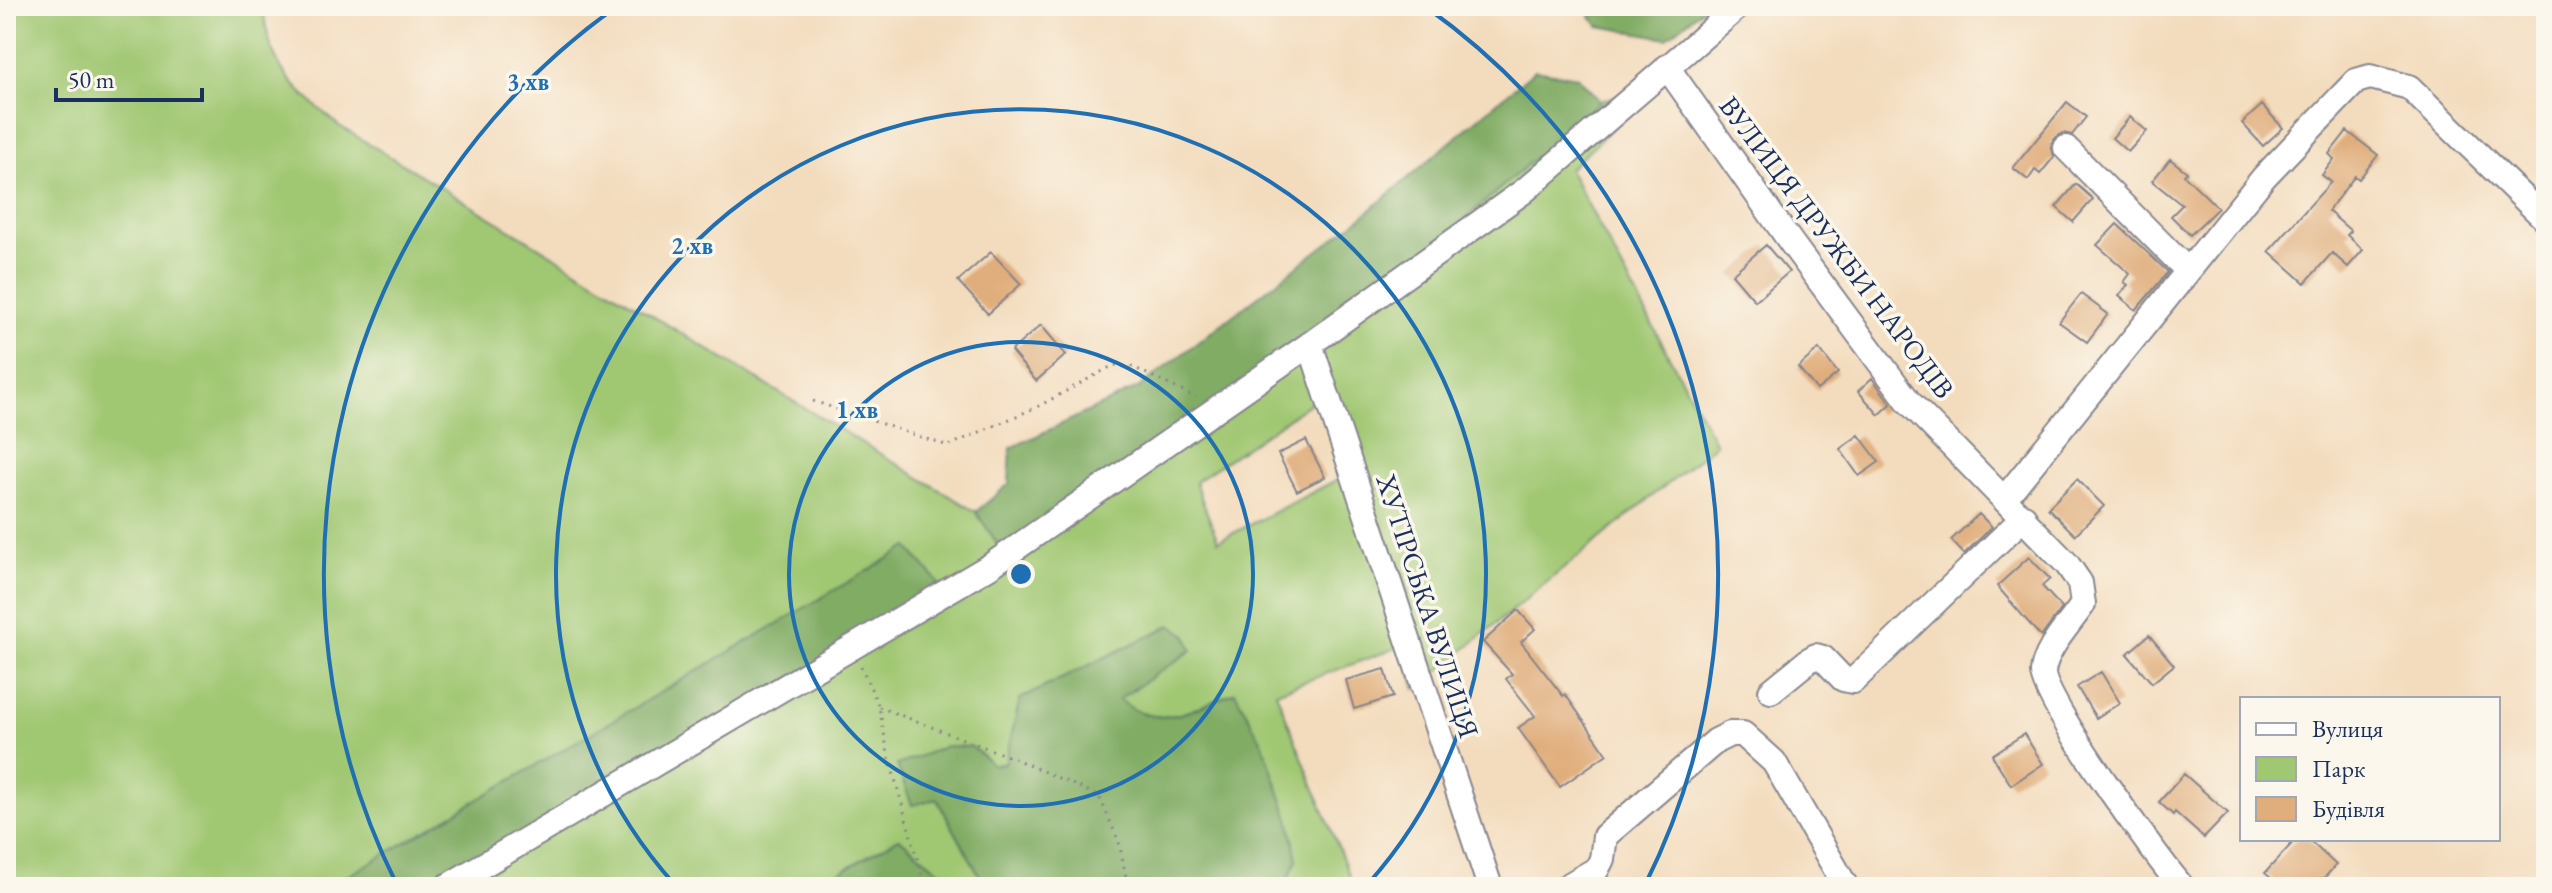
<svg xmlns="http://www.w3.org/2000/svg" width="2552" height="893" viewBox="0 0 2552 893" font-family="'EB Garamond',serif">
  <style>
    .green { fill: #a0c772; stroke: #5e7b68; stroke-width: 2; fill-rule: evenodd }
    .forest { fill: #80ac64; stroke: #4e6e61; stroke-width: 2 }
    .building { fill: #e0ad7c }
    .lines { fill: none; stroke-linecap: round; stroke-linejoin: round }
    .minor-casing { stroke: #87868e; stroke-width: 28 }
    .path { stroke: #87868e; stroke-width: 3; stroke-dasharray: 2 6; stroke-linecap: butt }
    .minor { stroke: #fff; stroke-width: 24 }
    .ring { fill: none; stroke: #1f6fb2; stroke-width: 4 }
    .labels { text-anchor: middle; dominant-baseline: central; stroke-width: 7; stroke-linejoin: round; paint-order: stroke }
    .street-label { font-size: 28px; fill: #1b2f5e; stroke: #fbf7ec }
    .centre { fill: #1f6fb2; stroke: #fbf7ec; stroke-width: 4 }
    .ring-label { font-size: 24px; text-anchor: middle; font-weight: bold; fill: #1f6fb2; stroke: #fbf7ec; stroke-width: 7; stroke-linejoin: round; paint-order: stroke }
  </style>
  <rect width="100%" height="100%" fill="#fbf7ec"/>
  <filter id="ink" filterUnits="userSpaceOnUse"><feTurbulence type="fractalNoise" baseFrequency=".0125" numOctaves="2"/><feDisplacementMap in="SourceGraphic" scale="16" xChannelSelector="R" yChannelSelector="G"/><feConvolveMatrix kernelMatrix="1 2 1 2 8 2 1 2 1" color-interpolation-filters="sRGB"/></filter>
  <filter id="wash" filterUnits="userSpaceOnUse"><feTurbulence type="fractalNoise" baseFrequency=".006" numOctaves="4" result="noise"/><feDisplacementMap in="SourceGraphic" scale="32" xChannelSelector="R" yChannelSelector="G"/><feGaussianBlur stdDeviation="1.8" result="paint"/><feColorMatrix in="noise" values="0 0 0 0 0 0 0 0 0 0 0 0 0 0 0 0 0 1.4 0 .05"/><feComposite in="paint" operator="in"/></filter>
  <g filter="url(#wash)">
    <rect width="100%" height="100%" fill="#f3dcbd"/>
    <path class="green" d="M6 6H263C269 70 292 85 338 125L976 512 1010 561 1331 336 1600 101 1661 82 1569 169 1716 444 1416 689 1402 646 1276 692 1354 887H1284L1297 860 1235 692C1191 709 1159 734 1118 699L1192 650 1005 763 993 765 972 747 937 799 986 887H959L899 838 829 880 832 887H459L425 832 329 887H6ZM1315 400 1339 447 1348 474 1218 541 1195 482Z"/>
    <path class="forest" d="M1606 6H1706L1667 38 1599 26 1590 16Z
      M1535 70 1578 77 1600 101 1331 336 1009 561 976 512 1009 484 1011 448 1138 388 1367 213Z
      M908 547 938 582 936 609 459 887H329Z
      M1171 625 1186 635 1192 650 1119 699C1159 734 1192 709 1235 692L1262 742 1290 822 1297 860 1284 887H986L937 799 912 805 897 765 946 746 972 747 993 765 1005 763 1020 699Z
      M899 838 959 887H832L828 879Z"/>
    <g id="blocks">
      <path class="building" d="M2067 102 2086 117 2072 135 2063 133 2055 138 2051 145 2054 157 2040 174 2035 170 2028 180 2013 168Z
        M2262 105 2283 128 2263 146 2242 123Z
        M2130 117 2147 131 2128 152 2112 138Z
        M2347 131 2378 155 2359 179 2355 176 2328 211 2351 231 2347 235 2363 250 2348 267 2332 253 2305 283 2269 251 2331 182 2322 175 2334 159 2329 154Z
        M2170 159 2187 172 2184 175 2218 208 2190 235 2171 216 2182 205 2152 181Z
        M2076 184 2093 199 2073 222 2056 207Z
        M2117 224 2168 272 2136 310 2119 296 2128 285 2124 282 2130 274 2097 245Z
        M1766 245 1789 272 1755 301 1732 274Z
        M991 252 1021 284 988 314 958 281Z
        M2081 294 2108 314 2087 342 2059 322Z
        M1041 325 1066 355 1036 381 1011 351Z
        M1819 349 1838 373 1817 390 1798 367Z
        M1872 378 1891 404 1879 415 1858 391Z
        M1859 435 1879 462 1859 476 1840 449Z
        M1306 440 1325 477 1297 491 1278 454Z
        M2077 479 2104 506 2075 535 2048 508Z
        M1979 514 1992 527 1964 554 1951 540Z
        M2029 557 2050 579 2042 586 2062 608 2041 637 1997 586Z
        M1518 610 1535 629 1521 642 1563 696 1565 694 1607 754 1560 787 1518 728 1535 716 1506 679 1512 674 1483 642Z
        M2149 635 2174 665 2152 683 2127 654Z
        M1385 669 1393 697 1354 709 1346 680Z
        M2101 672 2120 703 2096 718 2077 687Z
        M2024 734 2043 764 2011 785 1992 755Z
        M2184 774 2228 813 2204 838 2175 812 2173 815 2159 802Z
        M2296 839H2308L2336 865 2316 887H2281L2265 873Z"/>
    </g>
  </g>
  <g filter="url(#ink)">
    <use href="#blocks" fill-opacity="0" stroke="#87868e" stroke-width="2"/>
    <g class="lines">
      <g class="minor-casing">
        <path id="minor" d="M1667 67 1790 241 1909 402 2067 564 2080 583 2083 604C2070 624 2045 649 2043 672 2042 700 2158 860 2182 887
          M2066 148 2187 270
          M1310 344 1490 887
          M2005 498 2264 177 2356 81 2370 77 2409 87 2546 220
          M1771 691 1809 660 1816 656 1823 658 1843 679 1853 681 2024 517
          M446 887 990 566 1310 344 1524 191 1739 6
          M1566 887 1597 869 1602 859 1605 836 1716 741 1730 734H1743L1774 762 1846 887"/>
      </g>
      <path class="path" d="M813 401 948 446 1037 407 1114 365 1133 367 1196 398
        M861 666 879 707 888 754 925 887
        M879 707 1013 758 1099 796 1119 842 1128 887"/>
      <use href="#minor" class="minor"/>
    </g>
  </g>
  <g class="ring">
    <circle cx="1021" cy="574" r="232"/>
    <path d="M675 885A465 465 0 1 1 1367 885"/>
    <path d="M397 885A697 697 0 0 1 616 7M1426 7A697 697 0 0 1 1645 885"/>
  </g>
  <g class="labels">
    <g class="street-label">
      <text transform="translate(1837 247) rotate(53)">ВУЛИЦЯ ДРУЖБИ НАРОДІВ</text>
      <text transform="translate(1428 606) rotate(72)">ХУТІРСЬКА ВУЛИЦЯ</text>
    </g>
  </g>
  <circle cx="1021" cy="574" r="12" class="centre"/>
  <g class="ring-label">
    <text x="528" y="90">3 хв</text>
    <text x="692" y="254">2 хв</text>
    <text x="857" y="418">1 хв</text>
  </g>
  <rect width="2552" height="893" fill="none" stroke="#fbf7ec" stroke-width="32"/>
  <rect x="2240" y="697" width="260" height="144" fill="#fbf7ec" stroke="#a1a7b3" stroke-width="2"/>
  <rect x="2256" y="723" width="40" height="12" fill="#ffffff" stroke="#a1a7b3" stroke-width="2"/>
  <text x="2312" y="737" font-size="24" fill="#1b2f5e">Вулиця</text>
  <rect x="2256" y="757" width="40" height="24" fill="#a0c772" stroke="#a1a7b3" stroke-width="2"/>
  <text x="2312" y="777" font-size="24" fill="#1b2f5e">Парк</text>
  <rect x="2256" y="797" width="40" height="24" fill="#e0ad7c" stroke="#a1a7b3" stroke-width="2"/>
  <text x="2312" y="817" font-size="24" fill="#1b2f5e">Будівля</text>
  <path d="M56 88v12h146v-12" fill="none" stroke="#1b2f5e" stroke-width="4"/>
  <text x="68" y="88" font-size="24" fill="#1b2f5e" stroke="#fbf7ec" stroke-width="6" paint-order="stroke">50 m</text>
</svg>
